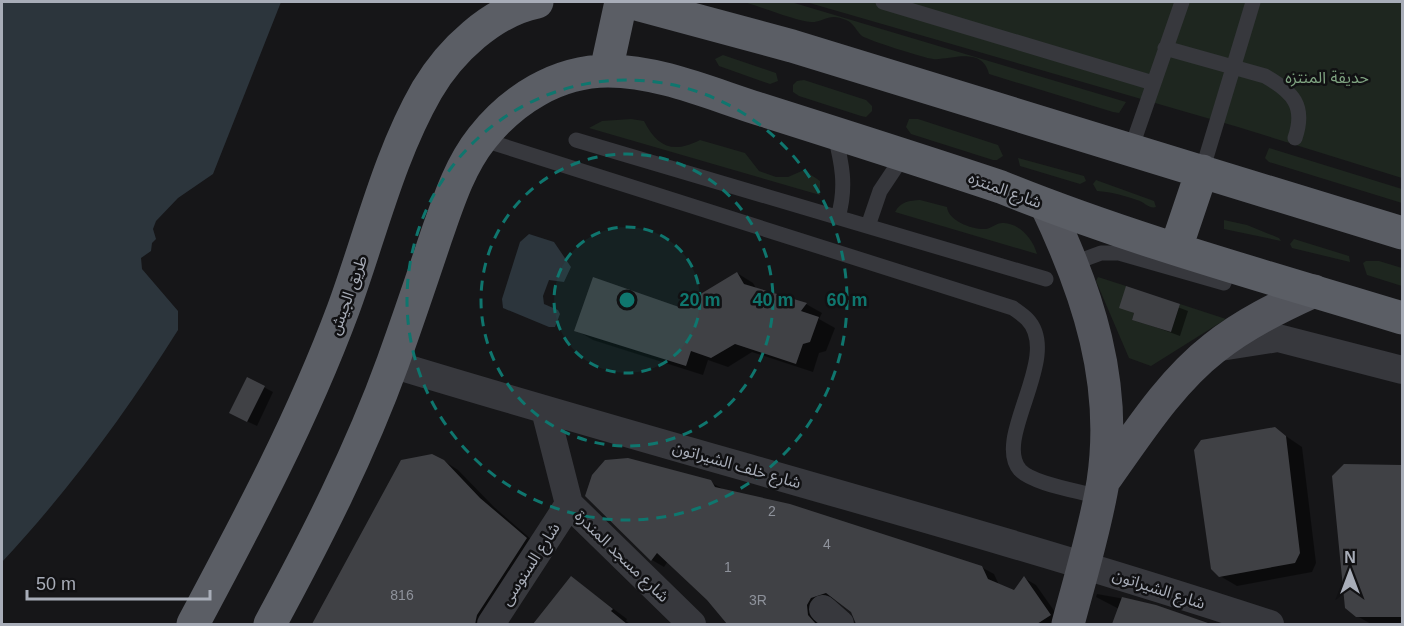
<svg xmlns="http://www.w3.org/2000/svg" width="1404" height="626" viewBox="0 0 1404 626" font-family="Arial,'Noto Sans Arabic',sans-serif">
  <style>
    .green { fill: #1e261f }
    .water { fill: #2c353c }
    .shadow { fill: #0007 }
    .building { fill: #404145 }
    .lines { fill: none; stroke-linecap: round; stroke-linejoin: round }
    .service { stroke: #37383d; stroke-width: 15 }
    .minor { stroke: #37383d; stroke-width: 28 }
    .primary { stroke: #53555c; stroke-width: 33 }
    .trunk { stroke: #5b5e65; stroke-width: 33 }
    .ring { fill: none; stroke: #0f766e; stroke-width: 3; stroke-dasharray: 10 8 }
    .labels { text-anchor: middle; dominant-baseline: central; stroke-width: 5; stroke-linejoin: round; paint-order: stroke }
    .number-label { font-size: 14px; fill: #8e929b }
    .park-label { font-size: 16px; fill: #7fa381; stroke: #111113 }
    .street-label { font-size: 16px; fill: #a8adb8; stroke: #111113 }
    .centre { fill: #0f766e; stroke: #111113; stroke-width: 3 }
    .ring-label { font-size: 18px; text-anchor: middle; font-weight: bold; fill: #0f766e; stroke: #111113; stroke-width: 5; stroke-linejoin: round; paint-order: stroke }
  </style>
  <rect width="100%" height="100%" fill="#161618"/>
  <path class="green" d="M744 2H791L1126 102 1119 113 1113 112 989 74C982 45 948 61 933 59 924 58 868 40 862 36 856 31 854 23 846 20 829 12 825 22 811 22 798 22 759 6 744 2Z
    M806 2H1402V178L1238 127Z
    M723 55 776 73 778 81 770 84 719 66 715 59Z
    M804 80 866 100 872 106V111L866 117 861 116 799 96 793 92V85L797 81Z
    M631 119 644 121C657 147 673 154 700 140L745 153 759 171 776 177H788L804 170 820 181V195L589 128 602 121Z
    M909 119H918L998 145 1003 156 997 160H993L911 134 906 127Z
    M1269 148 1402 189V203L1269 162 1265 158Z
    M1018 158 1084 176 1086 181 1080 184 1020 166Z
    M1096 180 1154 201 1156 207C1150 209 1146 204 1140 201 1126 196 1112 192 1097 191L1093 184Z
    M920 200 947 207C948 221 973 230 986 229 992 228 997 222 1004 223 1020 224 1033 239 1037 254L895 212C901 201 909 201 920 200Z
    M1224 220 1247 225 1279 238 1281 241 1224 229Z
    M1294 239 1349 256 1350 262 1292 248 1290 244Z
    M1366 261H1379L1402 268V286L1367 275 1363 263Z
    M1098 277 1126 286 1134 313 1132 320 1171 332 1180 304 1226 319 1151 366 1129 358 1096 281Z"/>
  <path class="water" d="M2 2H281L213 174 178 198 156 221 153 229 156 239 152 243 151 251 141 258 142 269 178 311V330C126 413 69 490 2 562Z
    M529 234 554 242 571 267 564 282 549 280 543 296 544 304 558 310 560 314 555 327H549L503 308 502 299 520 242Z"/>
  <path class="shadow" d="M737 273 753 283 757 290 806 304 822 313 819 319 835 328 826 351 819 353 813 372 752 352 728 367 708 360 703 375 593 340 576 330 679 308Z
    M1127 288 1188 311 1180 336 1134 319 1136 314 1121 307Z
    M248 379 273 392 257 426 240 418Z
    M1274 428 1302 447 1316 563 1312 572 1237 586 1220 576Z
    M444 461 458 470 494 507 540 547 490 624H477L473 616 470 618 473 624H313L369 528Z
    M1344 465 1402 466V624H1371L1357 616Z
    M710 482 723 489 981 567 994 574 999 585 1014 592 1024 578 1036 585 1062 622 1059 624H857L852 611 839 599 830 600 821 624H729L708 599 668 561 664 567 652 560 587 496Z
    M572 578 627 619 626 621 630 624H535Z
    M1097 594 1142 602 1212 624H1114L1119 609 1096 597Z"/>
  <path class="building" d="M737 272 744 284 807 303 801 311 819 317 810 342 803 344 796 364 735 344 711 358 691 351 686 366 574 331 593 277 679 307Z
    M1126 286 1180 304 1171 332 1132 320 1134 313 1119 308Z
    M247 377 265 386 247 422 229 413Z
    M1275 427 1286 436 1300 553 1295 563 1219 577 1211 569 1194 450 1201 440Z
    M432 454 444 460 480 498 527 538 477 615 475 624H312L401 460Z
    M628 458 711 480 715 487 790 504 982 566 988 579 1014 590 1024 576 1051 615 1037 624H856L851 612 826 593 811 598 807 605 808 615 816 624H727L707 600 657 553 651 561 585 496 592 475 605 460Z
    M1344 464 1402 465V617H1356L1345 608 1332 476Z
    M571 576 613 609 611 611 627 624H533Z
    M1122 597 1156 605 1211 624H1112Z"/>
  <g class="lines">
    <path class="service" d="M883 2 1153 83
      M1165 48 1265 76C1293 92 1306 106 1295 138
      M834 132C842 163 847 187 838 217
      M481 139 1013 308C1017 311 1023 315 1027 319 1063 356 992 438 1020 470 1033 484 1080 491 1099 497
      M576 140 1046 279
      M1131 149 1182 2
      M1202 171 1253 2
      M868 226 880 191 904 155
      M1074 263 1101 253H1119L1224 283"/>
    <path class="minor" d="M1214 348 1278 338 1402 370
      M392 364C684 453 980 529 1270 624
      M545 410 569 504 692 624
      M823 609 840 624
      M491 624 569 504"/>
    <path class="primary" d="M1046 205C1088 293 1118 383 1103 482 1095 530 1080 578 1068 624
      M1103 482C1136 436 1169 383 1214 348 1244 324 1279 307 1314 291"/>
    <path class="trunk" d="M629 2 792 46 1402 233
      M606 71 621 2
      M1176 248 1202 171
      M193 624C248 521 302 420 343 310 370 237 388 158 427 90 450 51 492 11 537 2
      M270 624C316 539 360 453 393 362 408 320 422 279 436 237 448 203 459 167 482 138 512 100 557 71 608 71 658 71 709 93 756 108 838 134 920 160 1001 187 1132 240 1268 277 1402 318"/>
  </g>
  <circle cx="627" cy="300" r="73" fill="#0f766e" fill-opacity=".12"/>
  <g class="ring">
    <circle cx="627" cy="300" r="73"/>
    <circle cx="627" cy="300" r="146"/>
    <circle cx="627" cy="300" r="220"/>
  </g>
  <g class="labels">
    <g class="number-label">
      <text x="772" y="511">2</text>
      <text x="827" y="544">4</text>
      <text x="728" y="567">1</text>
      <text x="402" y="595">816</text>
      <text x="758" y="600">3R</text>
    </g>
    <g class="park-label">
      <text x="1327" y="77">حديقة المنتزه</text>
    </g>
    <g class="street-label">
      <text transform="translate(1005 190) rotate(20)">شارع المنتزه</text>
      <text transform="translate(348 295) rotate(-70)">طريق الجيش</text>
      <text transform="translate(737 465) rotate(16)">شارع خلف الشيراتون</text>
      <text transform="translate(622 556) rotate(44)">شارع مسجد المندرة</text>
      <text transform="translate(530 564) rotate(-57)">شارع السنوسى</text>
      <text transform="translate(1159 589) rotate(18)">شارع الشيراتون</text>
    </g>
  </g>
  <circle cx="627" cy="300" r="9" class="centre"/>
  <g class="ring-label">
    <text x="700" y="306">20 m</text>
    <text x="773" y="306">40 m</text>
    <text x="847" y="306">60 m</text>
  </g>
  <rect width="1404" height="626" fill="none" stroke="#a8adb8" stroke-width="6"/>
  <g transform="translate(1350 572)" stroke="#111113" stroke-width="4.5" paint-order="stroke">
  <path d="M0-4.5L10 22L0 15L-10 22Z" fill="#a8adb8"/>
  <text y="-9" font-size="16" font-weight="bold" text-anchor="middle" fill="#a8adb8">N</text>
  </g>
  <path d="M27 590v9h183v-9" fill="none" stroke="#a8adb8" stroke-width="3"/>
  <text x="36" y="590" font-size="18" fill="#a8adb8" stroke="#111113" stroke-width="4.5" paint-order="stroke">50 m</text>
</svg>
